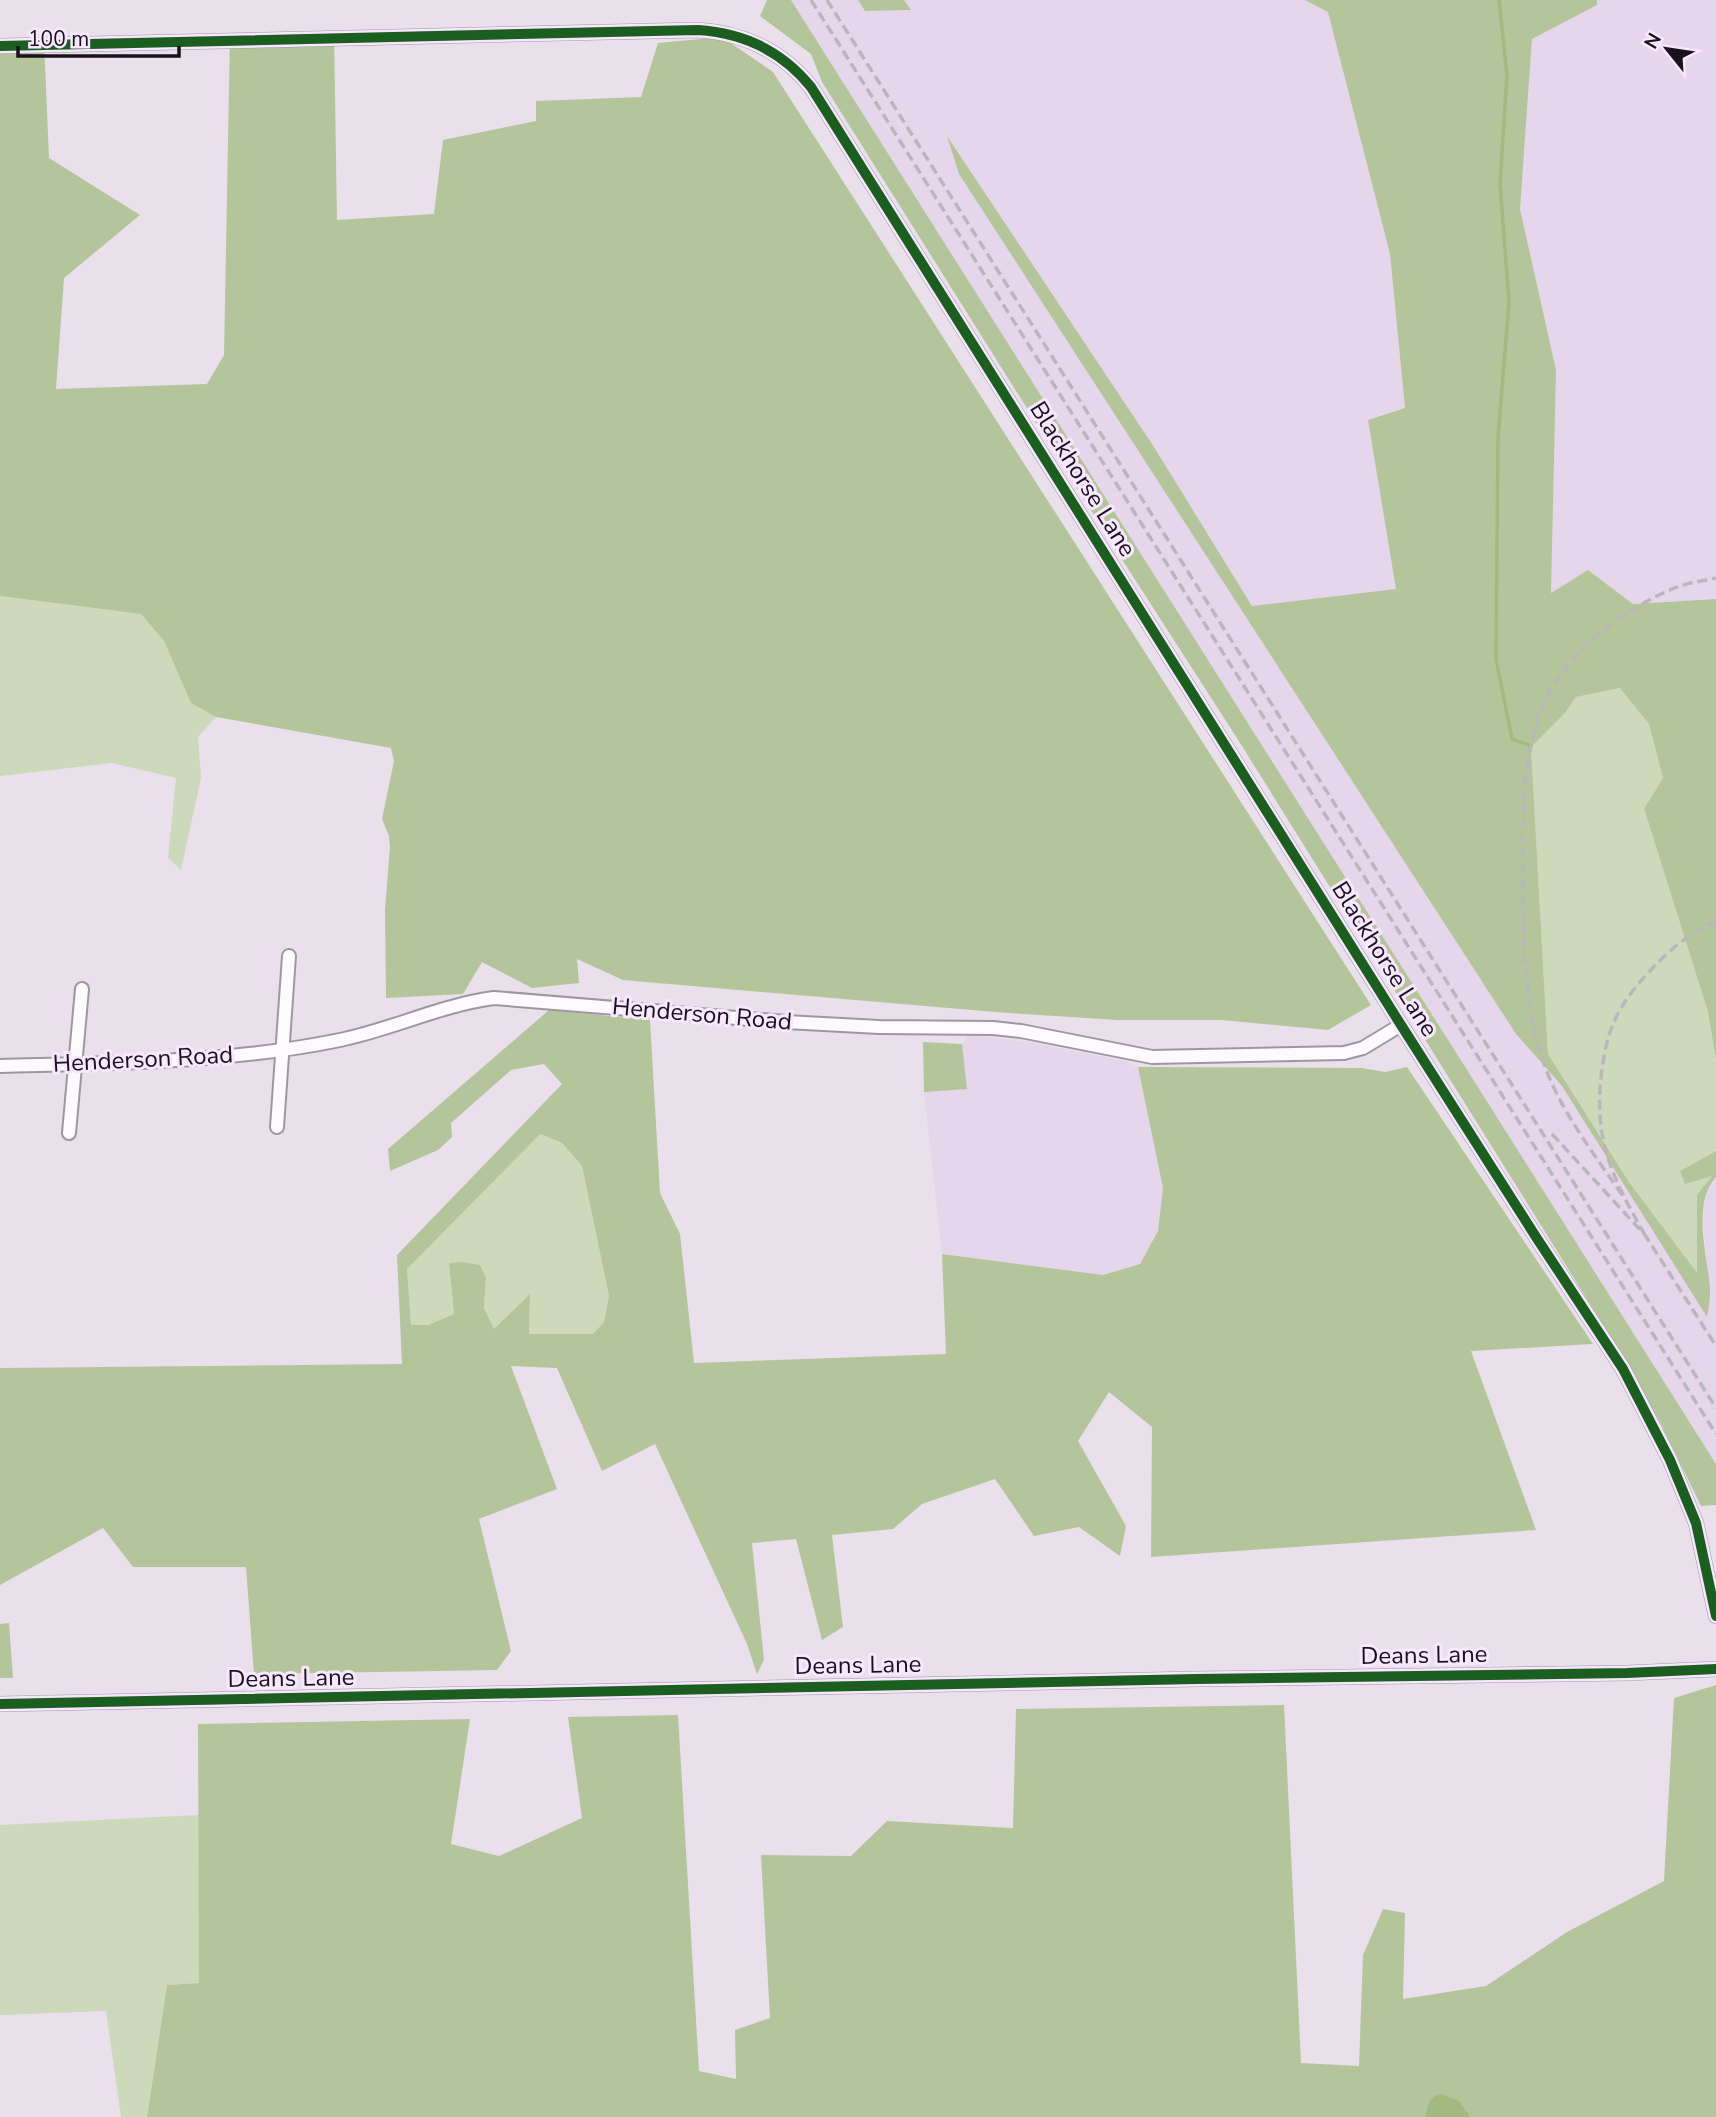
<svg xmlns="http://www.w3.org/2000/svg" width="1716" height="2117" viewBox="0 0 1716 2117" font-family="'Nunito Sans',sans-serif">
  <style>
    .built { fill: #e6d6eb }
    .green { fill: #ccd9bb }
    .forest { fill: #b4c59b; fill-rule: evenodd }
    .water { fill: #a2ba80 }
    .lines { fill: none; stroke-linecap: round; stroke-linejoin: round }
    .stream { stroke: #a2ba80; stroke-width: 3.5 }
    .minor-casing { stroke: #9e97a0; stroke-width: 16 }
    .minor { stroke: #fcfafc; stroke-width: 12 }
    .rail { stroke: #b9b7bb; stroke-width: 3.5; stroke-dasharray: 10 5; stroke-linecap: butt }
    .cycleway-casing { stroke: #f9e7ff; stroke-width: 15 }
    .cycleway { stroke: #1b5e20; stroke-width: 10 }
    .labels { text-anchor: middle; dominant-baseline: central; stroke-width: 6; stroke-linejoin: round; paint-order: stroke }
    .street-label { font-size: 24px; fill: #18131b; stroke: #f9e7ff }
  </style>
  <rect width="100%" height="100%" fill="#e9e0ec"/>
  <path class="built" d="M791 0H858L865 11 910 10 904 0H1305L1328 11 1390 254 1405 408 1368 420 1397 589 1253 607 1154 447 948 139 959 174 1516 1034 1562 1086 1707 1316 1710 1293 1702 1214 1710 1184 1716 1177V1464Z
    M1597 0H1716V599L1633 604 1588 570 1551 594 1556 370 1520 209 1532 39 1597 5Z
    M968 1035 1029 1042 1125 1061 1138 1067 1163 1188 1158 1231 1140 1264 1103 1275 942 1254 924 1092 967 1088 962 1044Z"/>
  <path class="green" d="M0 596 141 614 164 641 191 703 216 717 198 737 201 778 181 870 168 858 176 778 112 763 0 776Z
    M1620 688 1649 724 1663 778 1644 810 1708 1012 1716 1060V1151L1680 1171 1713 1176 1697 1195V1274L1629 1182 1548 1054 1531 746 1565 713 1576 697Z
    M539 1134 562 1143 582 1166 609 1296 604 1322 593 1334H529L530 1296 494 1329 484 1308 486 1278 449 1263 454 1314 428 1325H411L407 1269Z
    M199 1815V1983L167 1985 147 2117H121L106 2011 0 2015V1825Z"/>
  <path class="forest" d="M767 0H791L1716 1464V1505L1701 1506 1660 1422 1620 1352 1242 746 1116 550 822 82 811 54 760 16Z
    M858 0H904L911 10 865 11Z
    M1305 0H1597V5L1532 39 1520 209 1556 370 1551 593 1588 570 1633 604 1716 599V1060L1708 1012 1644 809 1663 778 1649 724 1620 688 1576 697 1565 713 1531 747 1548 1054 1629 1182 1697 1273V1195L1712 1176 1685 1184 1680 1171 1716 1151V1177C1691 1205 1708 1256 1710 1289 1710 1299 1709 1308 1707 1317L1562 1086 1516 1034 959 174 947 136 1154 447 1252 606 1396 589 1368 420 1405 408 1390 254 1328 12Z
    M334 34 337 220 434 214 443 140 536 121V101L641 97 658 43 722 37 773 72 1371 1005 1328 1030 1221 1020H1117L995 1012 623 980 577 959 579 983 532 988 482 962 463 994 386 998 385 910 390 846 389 836 382 819 394 761 391 748 216 717 191 703 164 641 141 614 0 596V42L44 41 49 158 140 215 64 278 56 389 207 384 224 355 230 37Z
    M549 1010 650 1020 660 1193 680 1234 694 1363 946 1354 942 1254 1103 1275 1140 1264 1158 1231 1163 1188 1138 1067 1362 1068 1385 1072 1407 1067 1593 1344 1471 1351 1536 1530 1151 1557 1152 1427 1109 1392 1078 1441 1126 1526 1120 1556 1079 1527 1034 1536 995 1479 922 1504 893 1529 832 1535 843 1627 822 1640 796 1539 752 1543 764 1660 757 1674 747 1644 655 1444 602 1471 557 1368 511 1366 557 1489 479 1519 511 1651 497 1670 254 1674 246 1567H133L103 1528 0 1585V1368L402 1364 397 1255 562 1084 544 1064 511 1070 451 1123 452 1137 438 1150 390 1171 388 1149ZM540 1134 562 1143 582 1166 609 1296 604 1322 593 1334H529L530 1294 494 1329 484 1308 486 1278 480 1265 463 1262 449 1263 454 1314 428 1325H411L407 1269Z
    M923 1042 962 1044 967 1089 924 1092Z
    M9 1623 13 1678H0V1624Z
    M1716 1685V2117H147L167 1985 199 1983 198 1724 470 1719 451 1844 499 1856 582 1818 568 1717 678 1715 699 2071 736 2079 735 2030 770 2018 761 1855 851 1856 887 1821 1013 1828 1016 1709 1284 1705 1301 2063 1359 2066 1363 1955 1383 1909 1405 1913 1403 1999 1486 1986 1567 1932 1664 1881 1674 1698Z"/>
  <path class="water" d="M1441 2094 1459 2101 1470 2117H1426C1427 2105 1429 2097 1441 2094Z"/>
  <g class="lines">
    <path class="stream" d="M1499 0 1507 75 1500 184 1509 302 1498 437 1496 659 1512 739 1531 746"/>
    <g class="minor-casing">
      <path id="minor" d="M0 46 698 30C744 33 782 51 811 87L1401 1025 1536 1237 1623 1369 1670 1460 1696 1523 1716 1616
        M0 1066C114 1063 228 1063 340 1040 393 1029 441 1005 494 998L786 1022 879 1027 993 1028 1021 1031 1152 1057 1344 1053 1363 1048 1401 1025
        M277 1127 289 956
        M69 1133 82 989
        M0 1704 1196 1679 1627 1673 1716 1669"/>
    </g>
    <use href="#minor" class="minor"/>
    <path class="rail" d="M811 0 1716 1434
      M827 0 1716 1408
      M1552 1134 1645 1235 1716 1346
      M1622 1195C1593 1152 1558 1108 1542 1058 1524 1001 1523 942 1523 884 1522 828 1521 770 1539 716 1558 657 1624 607 1680 586 1691 582 1704 581 1716 578
      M1645 1235C1614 1181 1594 1142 1601 1078 1606 1031 1616 1008 1648 973 1668 951 1689 933 1716 921"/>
    <g class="cycleway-casing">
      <path id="cycleway" d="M0 46 698 30C744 33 782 51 811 87L1401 1025 1536 1237 1623 1369 1670 1460 1696 1523 1716 1616
        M0 1704 1196 1679 1627 1673 1716 1669"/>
    </g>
    <use href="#cycleway" class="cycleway"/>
  </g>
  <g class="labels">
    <g class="street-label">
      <text transform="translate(1083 479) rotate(58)">Blackhorse Lane</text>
      <text transform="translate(1385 959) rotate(58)">Blackhorse Lane</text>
      <text transform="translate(702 1014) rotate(5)">Henderson Road</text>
      <text transform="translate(143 1059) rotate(-3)">Henderson Road</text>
      <text transform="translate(1424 1655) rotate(-1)">Deans Lane</text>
      <text transform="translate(858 1665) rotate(-1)">Deans Lane</text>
      <text transform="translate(291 1678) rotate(-1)">Deans Lane</text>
    </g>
  </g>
  <g transform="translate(1667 49) rotate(300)" stroke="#f9e7ff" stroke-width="5" paint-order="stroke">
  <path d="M0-5L12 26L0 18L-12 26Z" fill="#18131b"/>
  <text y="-10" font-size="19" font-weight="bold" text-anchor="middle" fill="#18131b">N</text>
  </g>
  <path d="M18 46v10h161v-10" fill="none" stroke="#18131b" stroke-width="3.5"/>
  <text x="28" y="46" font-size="21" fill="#18131b" stroke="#f9e7ff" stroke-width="5" paint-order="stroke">100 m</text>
</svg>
